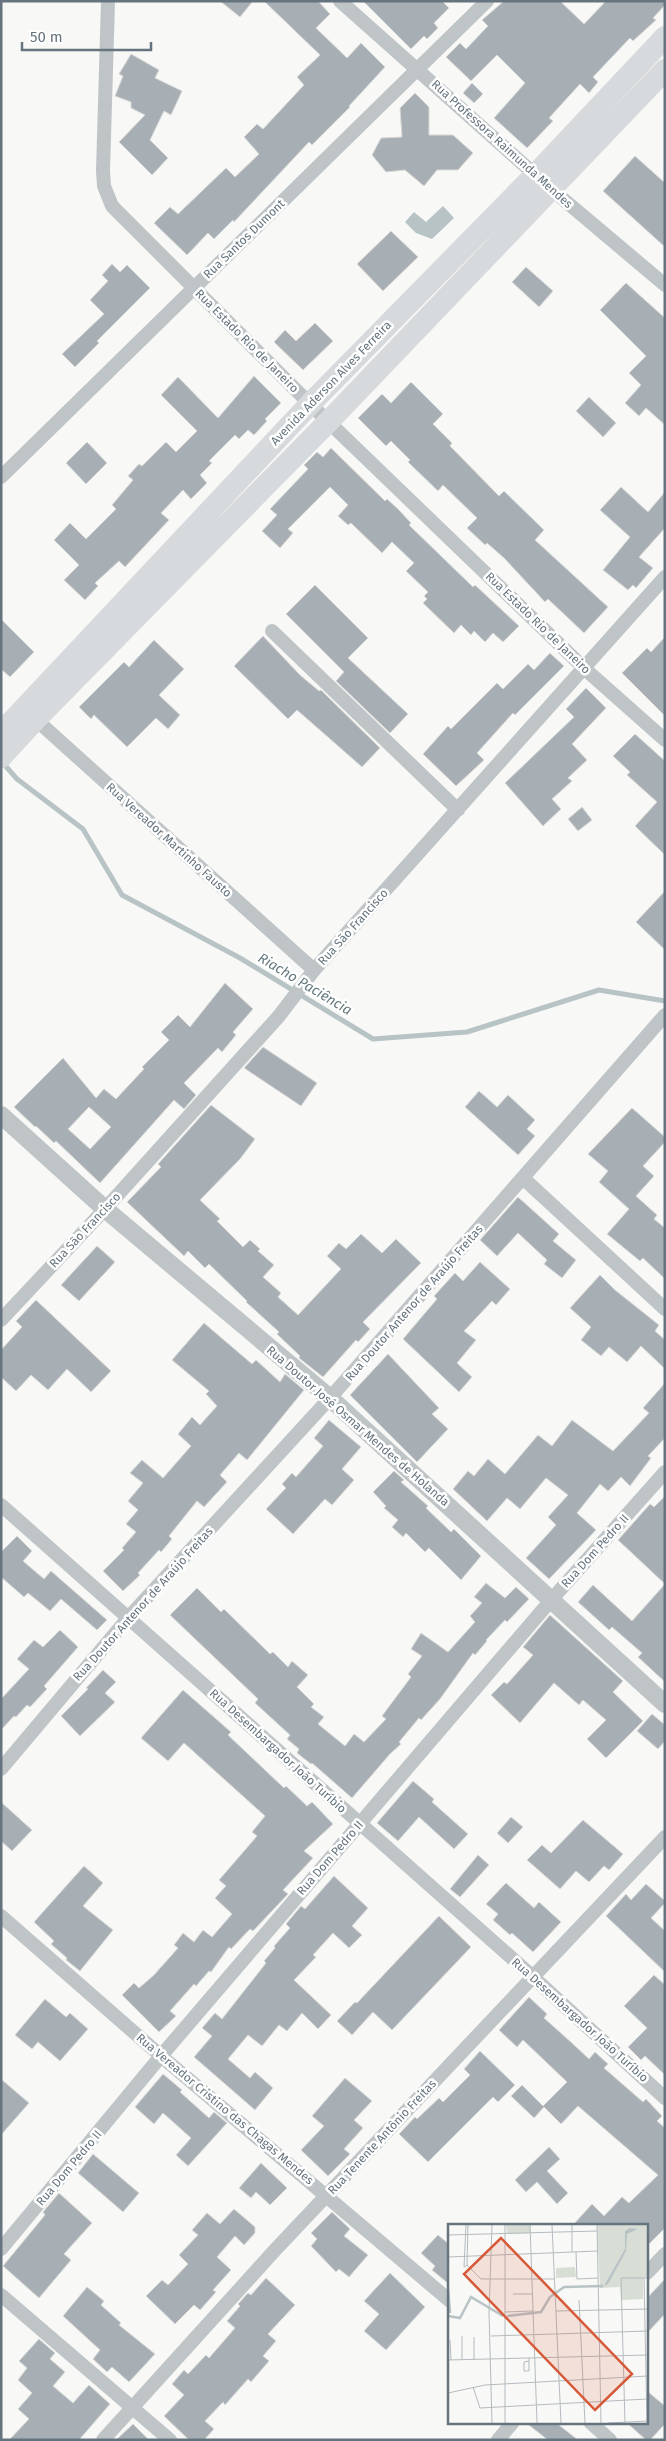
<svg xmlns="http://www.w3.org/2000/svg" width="666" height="2441" viewBox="0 0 666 2441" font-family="'Fira Sans',sans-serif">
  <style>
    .water { fill: #b8c3c6 }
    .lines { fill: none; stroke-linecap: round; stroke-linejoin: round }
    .stream { stroke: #b8c3c6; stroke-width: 5 }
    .building { fill: #a7afb4; stroke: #dadad8; fill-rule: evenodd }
    .minor { stroke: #bfc4c7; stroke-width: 14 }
    .tertiary { stroke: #bfc4c7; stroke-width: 18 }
    .primary { stroke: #d6dadd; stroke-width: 22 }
    .labels { text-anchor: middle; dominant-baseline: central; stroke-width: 5; stroke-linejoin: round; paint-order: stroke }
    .street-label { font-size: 12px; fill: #65747e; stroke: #fff }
    .water-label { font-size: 14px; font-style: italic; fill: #65797f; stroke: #fff }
    .inset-river { fill: none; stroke: #b8c3c6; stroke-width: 2.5 }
    .inset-road { fill: none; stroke: #b4bbbf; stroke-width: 1 }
    .view { fill: #d65938; fill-opacity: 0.15; stroke: #d65938; stroke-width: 2.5 }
    .inset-edge { fill: none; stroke: #65747e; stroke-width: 2.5 }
  </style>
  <rect width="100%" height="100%" fill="#f8f8f6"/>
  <path class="water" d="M443 206 454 218 432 239 416 233 405 222 414 212 426 222Z"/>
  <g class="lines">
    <path class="stream" d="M3 763 17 779 83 829 122 895 240 958 373 1039 467 1032 599 990 665 1001"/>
  </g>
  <path class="building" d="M220 1H253L240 17Z
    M264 1H318L330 14 316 28 347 58 361 43 385 67 349 106 350 107 312 145 309 142 234 222 233 220 214 239 208 233 187 255 154 223 170 207 178 214 226 168 235 177 259 154 244 137 257 124 263 129 304 85 297 77 320 55Z
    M363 1H442L449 8 434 23 438 28 427 39 424 36 411 49Z
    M504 1H560L584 24 606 1H665V5L653 18 656 20 633 41 630 38 593 77 598 82 589 93 580 84 549 118 553 121 527 148 494 118 525 83 497 55 471 81 446 57 460 43 466 49 488 26 482 20Z
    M131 54 159 70 155 78 182 91 171 115 164 111 150 140 168 158 152 175 119 142 145 115 131 108V102L115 96 123 76 119 74Z
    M472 83 483 94 474 103 463 93Z
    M415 93 429 107V135H453L473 153 458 170H437L424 186 405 170 386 172 372 155 381 138 402 137 400 108Z
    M635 156 665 183V247L603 191Z
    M391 231 418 257 383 291 357 264Z
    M112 264 120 272 127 265 150 288 97 341 99 343 75 367 62 354 104 314 90 300 108 281 102 275Z
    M526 267 553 291 539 307 512 282Z
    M626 283 665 318V425L646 408 639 416 625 403 641 385 629 373 646 356 600 310Z
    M315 323 333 341 303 370 274 342 285 330 296 341Z
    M254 376 281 403 265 419 267 421 254 435 248 430 239 439 235 435 209 461 212 463 200 475 207 483 191 499 183 490 161 513 169 520 125 567 119 561 95 583 98 586 85 600 64 580 79 565 54 540 70 523 86 539 116 509 112 505 133 480 128 476 139 464 142 466 166 442 176 452 197 431 161 395 178 377 218 418Z
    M411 382 443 414 433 424 452 443 450 446 499 496 504 491 544 530 535 540 608 607 584 633 548 599 545 602 504 558 487 543 485 545 467 528 477 518 443 485 438 491 408 462 410 460 391 441 386 446 358 418 382 394 391 403Z
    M589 397 616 423 603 437 576 411Z
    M87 442 107 463 86 484 66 463Z
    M331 448 385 501 387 499 398 509 411 523 409 525 473 587 475 585 519 626 503 642 493 633 485 642 474 631 471 635 461 625 454 633 423 603 427 599 424 596 428 592 406 571 414 563 392 542 382 553 351 523 348 525 338 516 348 505 330 487 288 529 293 533 280 548 262 531 277 515 270 509 308 469 304 465 317 452 323 457Z
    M621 487 648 512 665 492V528L639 557 653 568 636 588 633 585 628 590 603 570 630 537 600 510Z
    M315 585 368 638 348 658 408 714 390 733 336 681 344 672 286 614Z
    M1 619 34 652 10 677 1 669Z
    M263 636 300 675 319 691 321 690 380 748 362 767 297 710 288 719 234 666Z
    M665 637V716L622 673 647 648 651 652Z
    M154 640 184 669 159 695 180 715 168 729 156 718 127 747 94 715 91 719 79 707 124 662 129 667Z
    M550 653 564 666 515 715 513 713 477 753 484 760 456 786 423 754 448 726 451 729 497 683 503 689 528 664 534 670Z
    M586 688 606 708 572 744 587 760 568 778 572 781 552 799 561 809 543 826 505 783 574 717 566 709Z
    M635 734 665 761V855L635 826 657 802 627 775 630 772 613 756Z
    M582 807 592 820 578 831 568 819Z
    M665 891V950L636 922Z
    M225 983 253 1009 233 1032 236 1035 222 1052 218 1048 184 1083 196 1095 184 1109 174 1100 100 1183 56 1141 54 1143 36 1126 35 1127 14 1107 63 1058 96 1098 104 1089 116 1099 144 1069 142 1067 169 1040 161 1032 178 1015 190 1027ZM89 1107 111 1127 90 1149 68 1129Z
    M263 1047 317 1083 301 1106 244 1068Z
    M479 1091 497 1107 508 1095 535 1120 527 1129 535 1136 518 1155 465 1107Z
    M211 1105 255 1139 240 1159 200 1200 220 1219 217 1221 243 1247 250 1240 260 1249 258 1251 274 1265 263 1277 281 1293 278 1297 298 1315 341 1269 327 1256 339 1243 346 1249 361 1234 382 1253 396 1239 421 1263 363 1322 370 1329 358 1342 356 1340 323 1377 299 1358 300 1356 277 1334 279 1332 246 1302 247 1301 209 1264 205 1268 188 1251 184 1256 127 1202 161 1167 158 1164Z
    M632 1108 665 1137V1142L643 1166 654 1176 636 1196 657 1215 654 1219 665 1228V1279L643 1258 640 1261 607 1234 629 1209 599 1182 608 1171 588 1154Z
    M518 1197 559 1234 553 1241 576 1260 562 1278 544 1264 547 1260 518 1233 497 1256 480 1240Z
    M97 1246 115 1262 79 1301 61 1285Z
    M480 1262 510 1289 496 1305 492 1301 464 1331 476 1340 457 1363 472 1377 459 1392 403 1339 437 1299 434 1296 455 1273 463 1281Z
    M600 1275 615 1290 659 1325 655 1331 665 1340V1369L641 1346 627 1362 609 1347 601 1356 581 1340 591 1327 570 1308Z
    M36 1300 111 1371 91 1392 67 1369 48 1390 31 1375 16 1391 1 1377V1350L22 1327 16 1321Z
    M204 1323 252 1364 256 1360 280 1382 285 1374 304 1390 247 1460 239 1453 220 1475 227 1482 204 1507 197 1501 169 1536 172 1539 161 1552 159 1550 138 1573 140 1575 123 1591 103 1571 124 1550 122 1548 136 1532 126 1524 138 1510 128 1501 143 1483 130 1473 142 1460 163 1478 191 1446 178 1434 192 1417 200 1425 217 1406 206 1394 209 1391 172 1360Z
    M388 1354 439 1408 432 1414 448 1429 417 1462 350 1395Z
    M665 1383V1438L648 1456 651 1458 630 1486 621 1477 608 1491 600 1484 577 1513 596 1530 549 1579 526 1558 556 1525 548 1517 568 1495 546 1478 520 1509 507 1498 487 1521 453 1489 468 1471 474 1476 488 1459 505 1474 538 1435 552 1446 572 1420 613 1451 649 1413 643 1408Z
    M329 1420 361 1447 342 1469 354 1480 332 1505 325 1499 293 1534 266 1509 286 1488 282 1484 292 1473 296 1477 323 1446 314 1438Z
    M394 1471 404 1480 401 1482 428 1506 426 1508 451 1532 454 1529 481 1556 461 1580 429 1548 425 1552 406 1533 403 1537 392 1527 398 1520 384 1508 386 1506 373 1492Z
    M665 1496V1584L618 1540 650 1504 654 1507Z
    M17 1536 32 1551 23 1561 44 1579 51 1571 107 1620 97 1630 61 1599 50 1611 28 1593 24 1597 1 1577V1552Z
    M486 1583 505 1598 516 1587 529 1599 507 1622 505 1620 486 1640 487 1641 475 1655 473 1653 440 1699 421 1720 419 1718 399 1742 401 1744 390 1754 352 1798 312 1763 311 1764 297 1753 299 1749 287 1739 290 1735 255 1703 258 1699 170 1615 197 1588 221 1612 224 1609 270 1654 273 1652 288 1667 292 1661 308 1675 297 1687 314 1704 311 1707 324 1717 318 1724 345 1746 354 1734 364 1742 386 1719 382 1716 411 1677 408 1674 422 1656 411 1649 421 1633 448 1652 475 1622 470 1616 482 1603 474 1597Z
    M665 1584V1682L638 1657 642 1653 612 1627 609 1630 578 1602 593 1585 632 1621Z
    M550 1615 623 1681 613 1692 643 1721 606 1758 587 1739 606 1720 583 1700 579 1705 554 1683 520 1723 491 1695 504 1682 507 1684 533 1655 523 1647Z
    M60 1630 78 1647 44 1686 47 1689 30 1707 27 1705 16 1717 14 1716 1 1730V1699L29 1669 17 1659 34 1640 43 1647Z
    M103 1670 116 1682 105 1693 115 1702 80 1736 61 1716 88 1689 86 1688Z
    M183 1690 231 1732 228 1735 284 1788 286 1786 307 1806 312 1802 333 1824 304 1851 313 1858 283 1890 288 1894 253 1931 250 1929 231 1949 229 1947 211 1972 209 1971 196 1986 194 1984 170 2011 176 2016 159 2032 122 1995 134 1983 139 1988 154 1975 178 1948 174 1945 183 1933 194 1942 203 1930 212 1937 232 1914 215 1898 226 1886 219 1880 257 1836 252 1832 265 1816 184 1743 168 1761 141 1738Z
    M652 1714 665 1725V1741L658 1749 637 1731Z
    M413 1781 434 1799 432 1802 468 1834 454 1849 419 1817 398 1841 377 1823Z
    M1 1802 32 1830 12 1851 1 1841Z
    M511 1817 523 1827 508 1843 497 1833Z
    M583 1820 623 1854 609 1870 604 1866 589 1882 576 1871 560 1889 527 1860 542 1845 551 1853Z
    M478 1855 489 1865 460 1897 450 1889Z
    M84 1866 103 1883 83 1906 113 1930 80 1971 66 1960 67 1958 51 1944 54 1941 34 1922Z
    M334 1876 368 1908 352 1926 362 1935 349 1948 333 1933 313 1955 316 1957 294 1980 331 2015 318 2029 302 2013 287 2031 279 2025 262 2046 248 2035 228 2059 250 2078 255 2072 273 2088 255 2110 194 2057 212 2036 202 2028 215 2013 222 2019 266 1963 264 1961 275 1948 274 1946 290 1928 286 1924 301 1906 305 1909Z
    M506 1883 534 1908 539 1902 561 1922 533 1952 512 1933 510 1935 493 1920 498 1914 486 1904Z
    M646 1884 665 1901V1903L651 1918 665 1931V1972L606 1916 626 1894 631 1900Z
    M439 1916 471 1947 392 2030 373 2012 352 2035 337 2021 355 2002 357 2003Z
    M654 1975 665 1985V2075L645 2056 641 2060 628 2047 647 2028 624 2006Z
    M529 1997 547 2014 544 2018 572 2043 589 2059 595 2052 608 2064 604 2068 643 2102 646 2099 662 2116 657 2121 665 2128V2228L647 2246V2225H573L592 2204 604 2216 622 2197 629 2203 658 2175 578 2106 561 2124 544 2107 534 2118 511 2096 522 2085 543 2106 567 2082 523 2040 517 2047 499 2030Z
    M45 1999 66 2017 70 2013 88 2029 60 2061 38 2042 32 2049 15 2035Z
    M480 2051 515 2085 498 2102 493 2097 428 2162 399 2134 415 2117 417 2119 439 2098 443 2102 470 2075 464 2069Z
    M163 2074 182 2090 180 2092 209 2118 214 2112 227 2123 188 2166 176 2155 191 2138 163 2113 154 2124 135 2107Z
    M345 2078 372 2101 354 2120 363 2128 344 2149 350 2154 328 2176 301 2150 324 2126 312 2116Z
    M1 2079 29 2103 1 2135Z
    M549 2147 560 2159 547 2171 568 2193 557 2204 537 2182 526 2192 515 2180Z
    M93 2154 139 2193 123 2212 78 2173Z
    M261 2163 287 2188 270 2205 256 2192 251 2198 239 2188Z
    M59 2193 92 2223 64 2254 71 2260 39 2298 3 2266 45 2215 43 2212Z
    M234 2209 255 2227V2233L244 2245 235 2236 217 2257 231 2270 213 2290 216 2292 200 2310 194 2305 175 2324 146 2296 162 2280 168 2285 188 2264 179 2255 198 2235 192 2230 207 2213 220 2224Z
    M332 2212 350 2229 344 2236 368 2255 349 2277 339 2269 336 2272 311 2246 317 2239 311 2233Z
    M438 2235 450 2245V2285L432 2270 435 2266 421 2253Z
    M390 2273 425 2307 386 2350 364 2331 379 2314 364 2301Z
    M266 2278 295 2305 268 2334 276 2341 263 2356 269 2361 251 2382 248 2379 225 2405 223 2402 205 2421 214 2429 204 2440H189L164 2416 184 2395 172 2384 184 2370 188 2374 206 2355 209 2358 235 2328 227 2321 240 2306 238 2304 248 2293 251 2295Z
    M665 2279V2314L647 2333V2298Z
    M87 2287 104 2301 101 2305 121 2323 119 2325 155 2354 129 2382 112 2367 107 2372 93 2359 100 2350 63 2316Z
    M39 2339 55 2353 50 2359 65 2372 53 2386 73 2403 89 2385 110 2404 79 2440H9L29 2419 18 2409 32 2393 18 2380 27 2368 19 2361Z
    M647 2391 665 2406V2424L650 2440H646L626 2422H647Z
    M525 2422H555L578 2440H548Z
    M133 2424 149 2440H116Z"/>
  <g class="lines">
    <path class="minor" d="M108 1 103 171 104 186 112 206 310 404 585 669 665 740
      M340 1 550 188 665 285
      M1 477 487 1
      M272 631 458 810
      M32 716 314 970
      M523 1178 665 1309
      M1 1320 105 1209 279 1016 314 970 665 577
      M1 1505 532 1976 665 2098
      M1 1769 129 1617 330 1398 665 1015
      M1 1916 161 2056 450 2301
      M1 2249 161 2056 552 1599 665 1472
      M647 2273 665 2254
      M1 2295 170 2440
      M590 2422 610 2440
      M103 2440 275 2250 665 1837
      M498 2440 513 2422"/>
    <path class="tertiary" d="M1 1115 105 1209 330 1398 665 1704"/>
    <path class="primary" d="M1 733 310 404 535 175 665 37
      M1 757 35 720 329 421 665 70"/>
  </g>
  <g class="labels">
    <g class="street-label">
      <text transform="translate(502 144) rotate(42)">Rua Professora Raimunda Mendes</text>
      <text transform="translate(244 239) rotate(-44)">Rua Santos Dumont</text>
      <text transform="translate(247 341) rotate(45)">Rua Estado Rio de Janeiro</text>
      <text transform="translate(331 383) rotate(-46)">Avenida Aderson Alves Ferreira</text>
      <text transform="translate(538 623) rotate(44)">Rua Estado Rio de Janeiro</text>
      <text transform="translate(169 840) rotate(42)">Rua Vereador Martinho Fausto</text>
      <text transform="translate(353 927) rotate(-48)">Rua São Francisco</text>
      <text transform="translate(85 1230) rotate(-47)">Rua São Francisco</text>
      <text transform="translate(414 1303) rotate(-49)">Rua Doutor Antenor de Araújo Freitas</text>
      <text transform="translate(358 1426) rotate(41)">Rua Doutor José Osmar Mendes de Holanda</text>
      <text transform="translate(595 1551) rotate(-48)">Rua Dom Pedro II</text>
      <text transform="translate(143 1604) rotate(-48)">Rua Doutor Antenor de Araújo Freitas</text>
      <text transform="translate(278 1751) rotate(42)">Rua Desembargador João Turíbio</text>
      <text transform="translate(330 1858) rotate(-49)">Rua Dom Pedro II</text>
      <text transform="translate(580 2020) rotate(42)">Rua Desembargador João Turíbio</text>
      <text transform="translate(225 2109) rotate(40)">Rua Vereador Cristino das Chagas Mendes</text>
      <text transform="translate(382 2137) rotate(-47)">Rua Tenente Antônio Freitas</text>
      <text transform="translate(69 2168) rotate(-50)">Rua Dom Pedro II</text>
    </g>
    <g class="water-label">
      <text transform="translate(305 984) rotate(31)">Riacho Paciência</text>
    </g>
  </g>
  <g transform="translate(448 2224)">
    <rect width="200" height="200" fill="#f8f8f6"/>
    <path d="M58 1H82L83 9 59 10ZM149 1H200V53L195 54V75L173 76 172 63 152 64ZM127 43 128 53 108 54V44Z" fill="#d8ddd5"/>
    <path d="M182 4 190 5 179 10 178 27 160 60 156 62 177 25V7Z" fill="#b8c3c6"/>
    <path class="inset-river" d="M0 65 2 89M0 92 12 94 23 73 55 92M59 92 93 88 102 73 116 63 155 62"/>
    <path class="inset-road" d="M18 1 16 43 19 41M44 1 41 89 44 199M57 1V199M82 1 89 199M104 1 113 199M149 1 153 199M0 11 149 7M124 28V1M128 28 129 55 150 54M0 33 150 27M19 41 33 55H107M19 41 20 1M196 54 199 199M65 70H85M131 76 137 199M108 87 200 85M57 88 85 87M14 112V136M43 112 200 107M26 113V136M2 116 3 136M0 136 200 131M81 137 76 138V147H81V134M25 163 32 184 199 175M0 169 37 161 200 152M160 199 200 197M177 199 173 54H200"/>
    <path class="view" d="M53 14 184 150 147 186 16 50Z"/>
    <rect width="200" height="200" class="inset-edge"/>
  </g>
  <rect width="666" height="2441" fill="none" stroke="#65747e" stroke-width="5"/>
  <path d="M22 42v8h129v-8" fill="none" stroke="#65747e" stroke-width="2.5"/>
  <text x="30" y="42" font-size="15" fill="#65747e" stroke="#ffffff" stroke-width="4" paint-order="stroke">50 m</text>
</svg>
